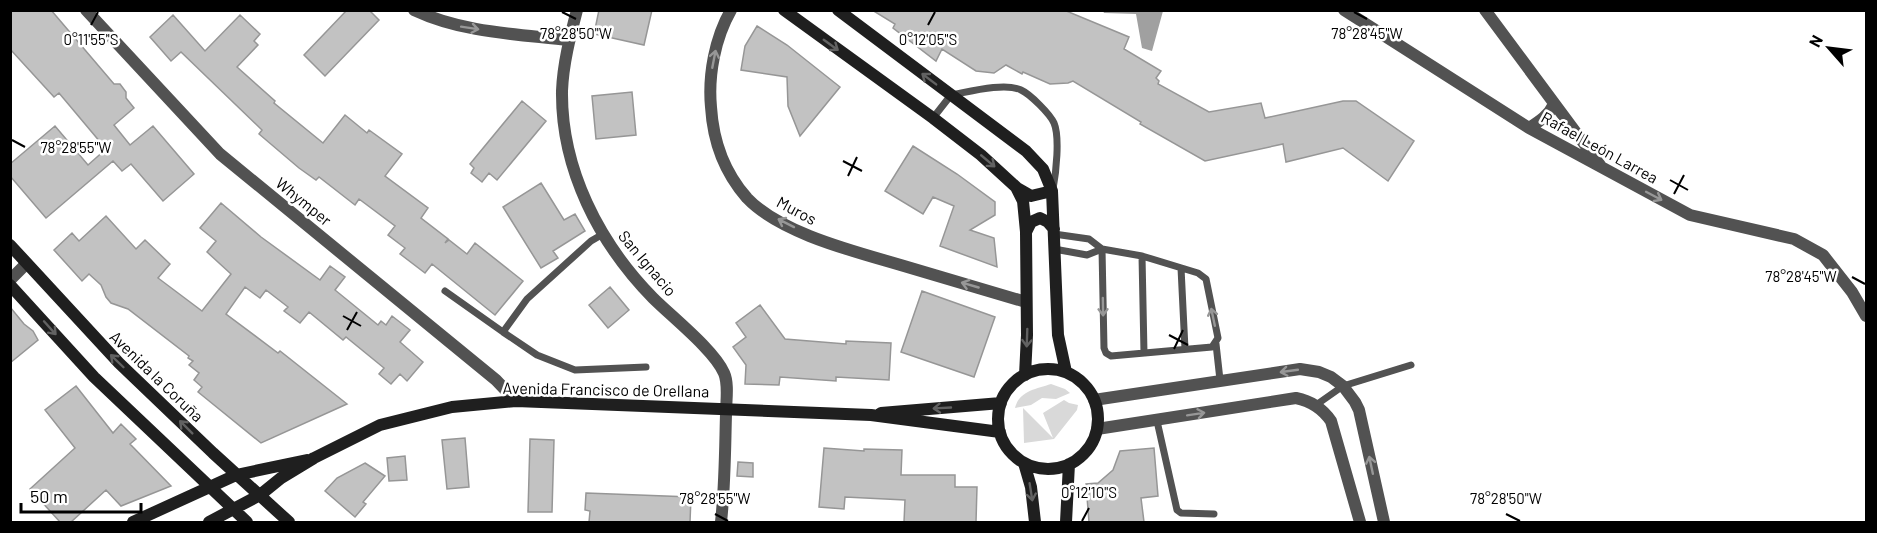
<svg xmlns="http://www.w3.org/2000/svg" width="1877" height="533" viewBox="0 0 1877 533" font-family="Barlow,sans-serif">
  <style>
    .green { fill: #d9d9d9 }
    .water { fill: #a0a0a0 }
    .building { fill: #c2c2c2; stroke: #969696; stroke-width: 1.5 }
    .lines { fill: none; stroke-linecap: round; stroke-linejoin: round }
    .service { stroke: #525252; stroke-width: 7 }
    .minor { stroke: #525252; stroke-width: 12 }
    .tertiary { stroke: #525252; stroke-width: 12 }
    .secondary { stroke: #1f1f1f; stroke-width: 12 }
    .oneway { stroke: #979797 }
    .oneway2 { stroke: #626262 }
    .ticks { fill: none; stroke: #000; stroke-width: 2 }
    .labels { text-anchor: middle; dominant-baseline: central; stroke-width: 5; stroke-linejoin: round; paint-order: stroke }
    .street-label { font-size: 16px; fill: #000; stroke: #fff }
    .ticks-label { font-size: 15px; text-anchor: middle; fill: #000; stroke: #fff; stroke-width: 5; stroke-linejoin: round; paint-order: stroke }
  </style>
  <rect width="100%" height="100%" fill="#fff"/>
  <path class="green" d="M1051 384 1065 389 1070 393 1056 399 1042 398 1031 405 1015 408C1019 391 1036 389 1051 384Z
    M1064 400 1069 403 1078 405 1077 410 1054 439 1024 443 1023 408 1053 438 1043 413Z"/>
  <path class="water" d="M1103 11H1163L1152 51 1142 48 1136 14 1104 13Z"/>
  <path class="building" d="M10 10H51L114 84H120L126 92V98L134 108 114 125 130 145 153 126 194 174 163 201 131 164 122 171 113 161 46 218 10 176V164L55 126 88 165 106 149 59 93 54 97 10 49Z
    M347 10H369L379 20 325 76 304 55Z
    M599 10H652L644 45 594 34Z
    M872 10H1064L1129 37 1124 49 1161 71 1156 78 1159 81 1158 84 1209 112 1261 103 1265 118 1343 101H1356L1414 141 1388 181 1343 148 1286 162 1283 144 1205 161 1140 124 1141 122 1073 81 1068 83 1050 84 1023 72 1022 74 1006 65 994 73 976 71 942 49 936 61 893 28 895 24Z
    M173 15 205 51 240 15 260 34 254 41 258 45 237 67 275 101 274 103 323 143 345 115 367 133 369 130 402 154 385 176 428 208 421 218 448 239 445 243 449 240 467 254 475 243 523 281 495 315 432 264 425 273 400 254 405 248 388 235 395 226 359 199 355 205 319 177 316 180 299 168 259 134 262 130 181 52 171 61 150 37Z
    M757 26 787 45 840 87 800 136 788 106 787 77 741 70 745 46Z
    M632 92 636 135 596 139 592 96Z
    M522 101 546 121 497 180 489 173 482 182 471 173 474 168 470 164Z
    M913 146 957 174 995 202V215L970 230 994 238 997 267 940 246 954 206 933 197 923 214 885 191Z
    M541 183 564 220 575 214 585 231 553 251 558 258 541 268 503 207Z
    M221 203 261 237 320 280 330 266 345 277 335 290 378 325 381 321 386 325 392 316 410 330 400 342 423 362 407 381 400 374 391 384 379 374 384 368 346 337 343 340 309 312 300 323 284 311 288 307 266 290 260 298 245 287 226 314 278 353 280 351 347 404 261 443 198 392 202 387 194 380 199 373 189 365 193 361 188 358 189 356 128 309 111 303 106 297 101 285 89 274 82 281 54 250 72 233 79 241 106 216 136 249 145 240 170 264 158 278 202 311 231 274 207 252 216 241 200 228Z
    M610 287 629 310 608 328 589 305Z
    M922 291 995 317 974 377 901 352Z
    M760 305 785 339 846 344V341L891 343 889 380 836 377V381L780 377 779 385 745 384 746 365 733 347 746 337 736 323Z
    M10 307 24 324 33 331 38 340 10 363Z
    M76 386 113 433 121 424 136 439 130 444 171 486 121 506 106 490 71 522H60L30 489 75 448 45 410Z
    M465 438 469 487 447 489 442 440Z
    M530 439 554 440 552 512H528Z
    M824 448 864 451V449L902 450 901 475H955V487H977L976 522H904L905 500 845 497 844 509 819 507Z
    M1154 448 1158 496 1141 498 1144 522H1089L1086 484 1098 483 1113 470 1120 451Z
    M405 456 407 480 389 481 387 458Z
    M738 462 753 463V477L737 476Z
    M365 463 385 476 363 502 366 504 355 517 325 491 337 478Z
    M586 493 691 497 690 522H589L590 511 585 510Z"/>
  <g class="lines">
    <path class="service" d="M933 118 951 95C968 92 1005 82 1021 90 1030 94 1050 114 1054 123 1060 137 1056 173 1053 189
      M603 234 591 241 527 299 503 332 537 355 575 370 646 367
      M1054 234 1089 239 1102 249 1142 256 1198 273 1206 279 1218 338 1212 347 1111 356 1106 353 1104 348 1102 249 1087 255 1054 249
      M1142 256 1144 353
      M1181 268 1185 349
      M445 291 503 332
      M1216 344 1220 380
      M1316 405 1343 386 1411 365
      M1157 421 1177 510 1181 513 1214 514"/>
    <path class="minor" d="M86 10 220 154 496 380 516 401
      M414 10C463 33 517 34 569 40
      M577 10C570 37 563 64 562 91 561 169 599 243 653 298 672 317 714 350 724 373 729 384 726 401 726 414 725 450 725 486 721 522
      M731 10C715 38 708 75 711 107 713 140 724 172 747 198 781 234 857 252 904 266 945 278 986 290 1026 302
      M1344 10 1529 128 1690 215 1794 239 1823 255 1852 292 1866 316
      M1485 10 1600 165
      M1529 128C1540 121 1549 115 1554 104
      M10 280 26 264"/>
    <path class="tertiary" d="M1094 400 1300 369 1319 372 1331 377 1343 386 1355 402 1359 410 1384 522
      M1097 429 1296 398C1311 401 1322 408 1331 421L1360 522"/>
    <path class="secondary" d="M784 10 933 118 981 155 1016 187 1023 201 1026 232 1027 335 1025 375
      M838 10 1026 151 1043 169 1052 191 1058 335 1066 372
      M1017 188 1031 196 1052 191
      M1026 232 1031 222 1040 218 1048 222 1054 229
      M10 245 119 363 213 453 289 522
      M10 285 94 377 247 522
      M998 419a50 50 0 1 1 100 0a50 50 0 1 1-100 0Z
      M881 413 1001 403
      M1024 463 1031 487 1035 522
      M133 522 236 475 307 460
      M209 522 260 495 281 478 314 458 380 425 452 407 516 401 871 415 1000 432
      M1066 522 1069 464"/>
  </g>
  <defs><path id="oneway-shaft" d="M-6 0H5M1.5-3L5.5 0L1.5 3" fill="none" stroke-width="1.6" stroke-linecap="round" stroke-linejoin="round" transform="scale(1.5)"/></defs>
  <g class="oneway">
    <use href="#oneway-shaft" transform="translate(470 28) rotate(9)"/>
    <use href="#oneway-shaft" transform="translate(714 59) rotate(-79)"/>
    <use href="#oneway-shaft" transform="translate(1654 196) rotate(28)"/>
    <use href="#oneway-shaft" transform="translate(786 223) rotate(-153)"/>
    <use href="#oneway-shaft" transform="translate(970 285) rotate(-164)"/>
    <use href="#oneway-shaft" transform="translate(1103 307) rotate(89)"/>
    <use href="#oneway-shaft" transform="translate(1213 317) rotate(-102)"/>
    <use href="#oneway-shaft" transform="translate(1289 371) rotate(172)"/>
    <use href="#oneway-shaft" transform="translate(1196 414) rotate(-9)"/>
    <use href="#oneway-shaft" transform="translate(1371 465) rotate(-102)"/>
  </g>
  <g class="oneway2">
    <use href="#oneway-shaft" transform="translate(831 45) rotate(36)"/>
    <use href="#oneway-shaft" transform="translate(929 79) rotate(-143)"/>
    <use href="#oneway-shaft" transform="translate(988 161) rotate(40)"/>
    <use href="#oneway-shaft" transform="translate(50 328) rotate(48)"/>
    <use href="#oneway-shaft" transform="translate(1027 338) rotate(92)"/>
    <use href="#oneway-shaft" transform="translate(117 361) rotate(-136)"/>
    <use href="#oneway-shaft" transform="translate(942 408) rotate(177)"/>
    <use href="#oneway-shaft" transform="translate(186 427) rotate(-135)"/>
    <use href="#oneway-shaft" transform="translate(1031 492) rotate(81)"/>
  </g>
  <path class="ticks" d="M562 12 576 19M1354 12 1367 19M91 25 98 12M928 25 935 12M12 140 25 147M843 161 862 171M848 176 857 157M1670 180 1688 190M1674 194 1684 175M1852 277 1865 284M343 316 361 326M347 330 357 312M1169 335 1188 345M1174 349 1183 330M715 514 728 521M1506 514 1520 521M1082 521 1089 508"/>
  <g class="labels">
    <g class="street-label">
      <text transform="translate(1600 147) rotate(29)">Rafael León Larrea</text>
      <text transform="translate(304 201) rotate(39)">Whymper</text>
      <text transform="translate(797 210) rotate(28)">Muros</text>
      <text transform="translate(648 263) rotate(50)">San Ignacio</text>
      <text transform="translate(157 376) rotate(44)">Avenida la Coruña</text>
      <text transform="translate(606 389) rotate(1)">Avenida Francisco de Orellana</text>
    </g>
  </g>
  <g class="ticks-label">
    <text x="576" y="39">78°28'50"W</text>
    <text x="1367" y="39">78°28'45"W</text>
    <text x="91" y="45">0°11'55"S</text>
    <text x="928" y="45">0°12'05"S</text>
    <text x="76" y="153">78°28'55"W</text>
    <text x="1801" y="282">78°28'45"W</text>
    <text x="1089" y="498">0°12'10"S</text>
    <text x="715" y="504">78°28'55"W</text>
    <text x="1506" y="504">78°28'50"W</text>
  </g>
  <rect width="1877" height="533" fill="none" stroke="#000000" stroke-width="24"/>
  <g transform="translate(1829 48) rotate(298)" stroke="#ffffff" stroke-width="4.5" paint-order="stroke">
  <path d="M0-4.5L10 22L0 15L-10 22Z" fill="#000000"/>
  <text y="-9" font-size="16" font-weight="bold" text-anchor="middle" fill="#000000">N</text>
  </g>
  <path d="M21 503v9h120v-9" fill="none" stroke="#000000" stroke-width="3"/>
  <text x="30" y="503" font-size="18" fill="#000000" stroke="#ffffff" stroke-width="4.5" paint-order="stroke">50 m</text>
</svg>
